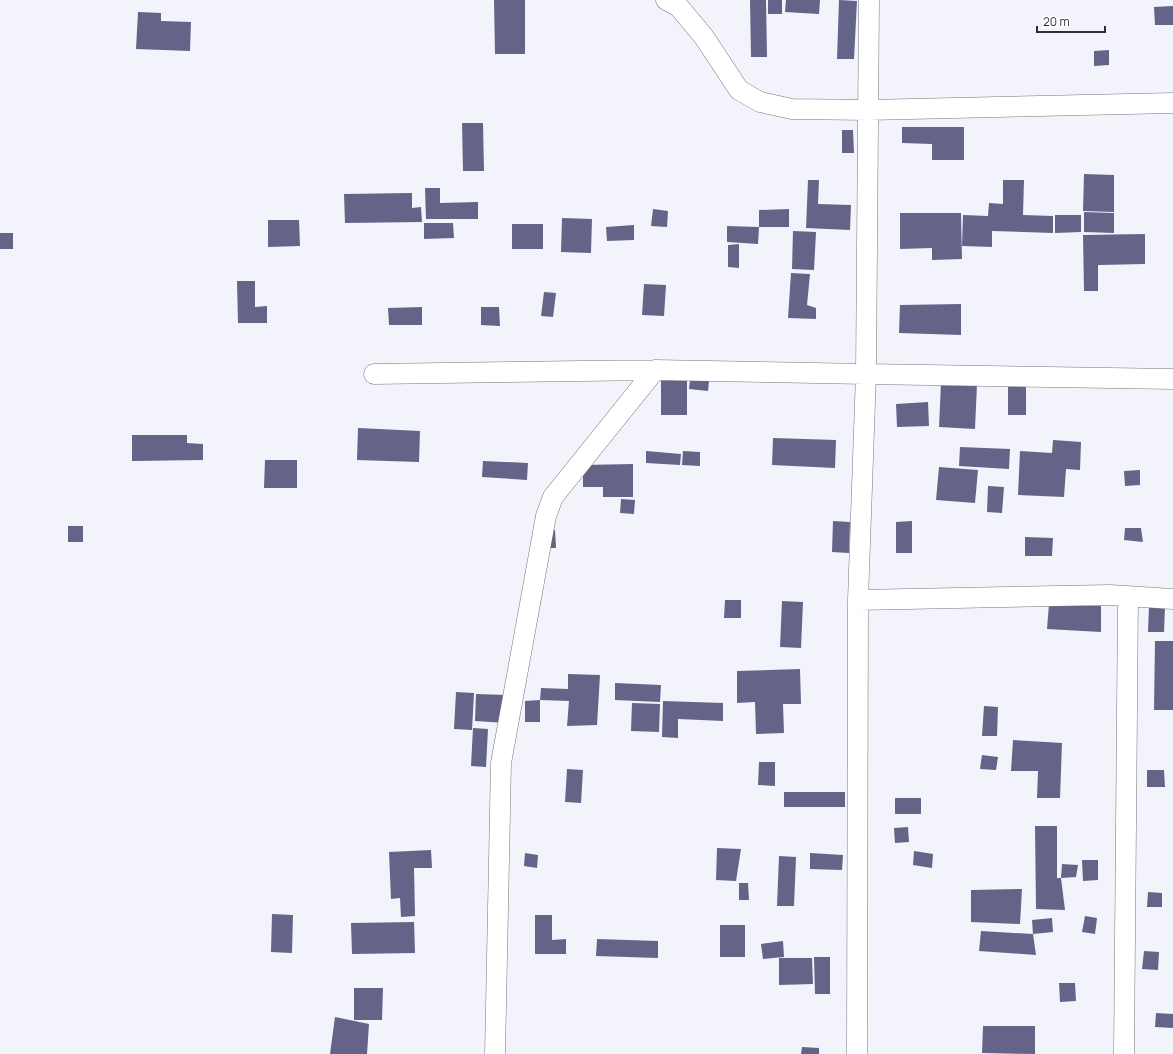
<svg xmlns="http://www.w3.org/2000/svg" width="1173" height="1054" viewBox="0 0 1173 1054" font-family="Manrope,sans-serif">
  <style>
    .building { fill: #636488 }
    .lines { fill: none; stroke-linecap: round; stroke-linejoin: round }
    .minor-casing { stroke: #76767d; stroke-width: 21 }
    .minor { stroke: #fff; stroke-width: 20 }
  </style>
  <rect width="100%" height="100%" fill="#f3f3fb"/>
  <path class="building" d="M494 0H525V54H495Z
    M750 0H766L767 57H751Z
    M768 0H782V14H768Z
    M786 0H820L819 14 785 12Z
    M839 0 857 1 854 59H837Z
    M1173 6V25H1155L1154 7Z
    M138 12 161 13V21L191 22 190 51 136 49Z
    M1109 50V65L1094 66V51Z
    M462 123H483L484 171H463Z
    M902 127H964V160H932V144L902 143Z
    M842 130H853L854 153H842Z
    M1084 174 1114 175V212L1083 211Z
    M808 180H819L818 204 851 205 850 230 806 228Z
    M1003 180H1024L1023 215 1053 216V233L992 231V247L962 246 963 215 988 216 989 203 1003 204Z
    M425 188H440V203L478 202V219H426Z
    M412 193V208L421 207 422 222 345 223 344 194Z
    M653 209 668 211 667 227 651 226Z
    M789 209V227H759L758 244 727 242V226L759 227V210Z
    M1084 212 1114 213V233L1084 232Z
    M900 213H961L962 259 932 260V248L900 249Z
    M1055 215H1081V232L1055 233Z
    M562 218 592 219 591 253 561 252Z
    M268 220H299L300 246 268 247Z
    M424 223H453L454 238 424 239Z
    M512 224H543V249H512Z
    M634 225V240L607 241 606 227Z
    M793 231 816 232 814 270 792 269Z
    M0 233H13V249H0Z
    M1145 234V264L1098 265V291H1084L1083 235Z
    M739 244V268L728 267V245Z
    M791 273 810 274 807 305 816 308V319L788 318Z
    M237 281H255V307L267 306V323H238Z
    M644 284 666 285 664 316 642 315Z
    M544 292 556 293 553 317 541 316Z
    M961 304V335L899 333 900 305Z
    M422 307V325H389L388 308Z
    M481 307H499L500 326 481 325Z
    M661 379H687V415H661Z
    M690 380 709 381 708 391 689 389Z
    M941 383 977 384 975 429 939 427Z
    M1026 383V415H1008V384Z
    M928 402 929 426 897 427 896 404Z
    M358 428 420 431 419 462 357 460Z
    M132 435H187V443L203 444V460L132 461Z
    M773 438 836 440 835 468 772 465Z
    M1053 440 1081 442 1080 470 1066 469 1064 497 1018 495 1020 451 1052 453Z
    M960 447 1010 449 1009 469 959 466Z
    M646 451 681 454 680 465 646 463Z
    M683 451 700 452V466L682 465Z
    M265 460H297V488H264Z
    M483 461 528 463 527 480 482 477Z
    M633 464V497H603V487H583V465Z
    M939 467 978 470 975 503 936 500Z
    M1140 470V485L1125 486 1124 471Z
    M988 486 1004 487 1002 513 987 512Z
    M621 499 635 500 634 514 620 513Z
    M833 521 850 522 849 553 832 552Z
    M912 521V553H896V522Z
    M68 526H83V542H68Z
    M1125 528H1141L1143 542 1124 540Z
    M555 530 556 548H540L539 531Z
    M1025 537 1053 538 1052 556H1025Z
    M725 600H741V618H724Z
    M782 601 803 602 801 648 780 647Z
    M1049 604 1101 606V632L1047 629Z
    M1149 606 1165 607 1164 632H1148Z
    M1155 641H1173V710H1154Z
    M800 669 801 704H783L784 733 756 734 755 702 737 703V671Z
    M568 674 600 675 597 725 567 726 569 701 540 700 541 688 568 689Z
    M615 683 661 685 660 702 615 700Z
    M456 692 474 693 472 730 454 729Z
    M476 694 507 695 506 723 475 721Z
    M540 700V722H525V701Z
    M663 701 723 703V721L678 719V738L662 737Z
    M632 703 660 704 659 732 631 731Z
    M984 706 998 707 997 736H982Z
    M473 728 488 729 486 767 471 766Z
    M1013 740 1062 743 1060 798H1037L1038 771H1011Z
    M982 755 998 757 996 770 980 769Z
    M759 762H775V786L758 785Z
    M567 769 583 770 581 803 565 802Z
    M1147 770H1164L1165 787H1147Z
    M784 792H845V807H784Z
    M895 798H921V814H895Z
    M1035 826H1057V878H1061L1062 864 1078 865 1076 877 1061 878 1065 910 1036 909Z
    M908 827 909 842 895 843 894 828Z
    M717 848 741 849 736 881 716 880Z
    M431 850 432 868H414L415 916 401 917 400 898 391 899 389 852Z
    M914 851 933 854 932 868 913 865Z
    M525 853 538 855 537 868 524 866Z
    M810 853 843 855 842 870 810 869Z
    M779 856 796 857 794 906H777Z
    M1082 860H1098V880L1083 881Z
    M739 883H748L749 900H739Z
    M1022 889 1020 924 971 922V890Z
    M1148 892 1162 893V907H1147Z
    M272 914 293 915 292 953 271 952Z
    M535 915H552V940L566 939V954H535Z
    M1085 916 1097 918 1095 934 1082 932Z
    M1052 918 1053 932 1033 934 1036 955 979 951 981 931 1033 934 1032 920Z
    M414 922 415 953 352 954 351 923Z
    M720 925H745V957H720Z
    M597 939 658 941V958L596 956Z
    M783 941 784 957 763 959 761 944Z
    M1144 951 1159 952 1158 970 1142 969Z
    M814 957H830V994H815Z
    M779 958H812L813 984 779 985Z
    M1059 983H1075L1076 1001 1060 1002Z
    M354 988H383L382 1020H354Z
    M1156 1013 1173 1014V1028L1155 1027Z
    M335 1017 369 1024 367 1054H330Z
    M983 1026H1035V1054L982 1053Z
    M802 1047 819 1048V1054H801Z"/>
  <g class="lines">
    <g class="minor-casing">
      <path id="minor" d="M666 0 679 7 704 37 739 90 760 102 792 109 868 110 1173 103
        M374 374 655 370 866 374 1173 379
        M858 600 1110 595 1173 599
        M495 1054 501 763 546 516 553 497 655 370
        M857 1054 858 600 866 374 869 0
        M1124 1054 1128 597"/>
    </g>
    <use href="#minor" class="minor"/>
  </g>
  <path d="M1037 26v6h68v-6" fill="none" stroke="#2f2f32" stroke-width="2"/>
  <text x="1043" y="26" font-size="12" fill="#2f2f32" stroke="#ffffff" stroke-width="3" paint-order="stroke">20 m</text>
</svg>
